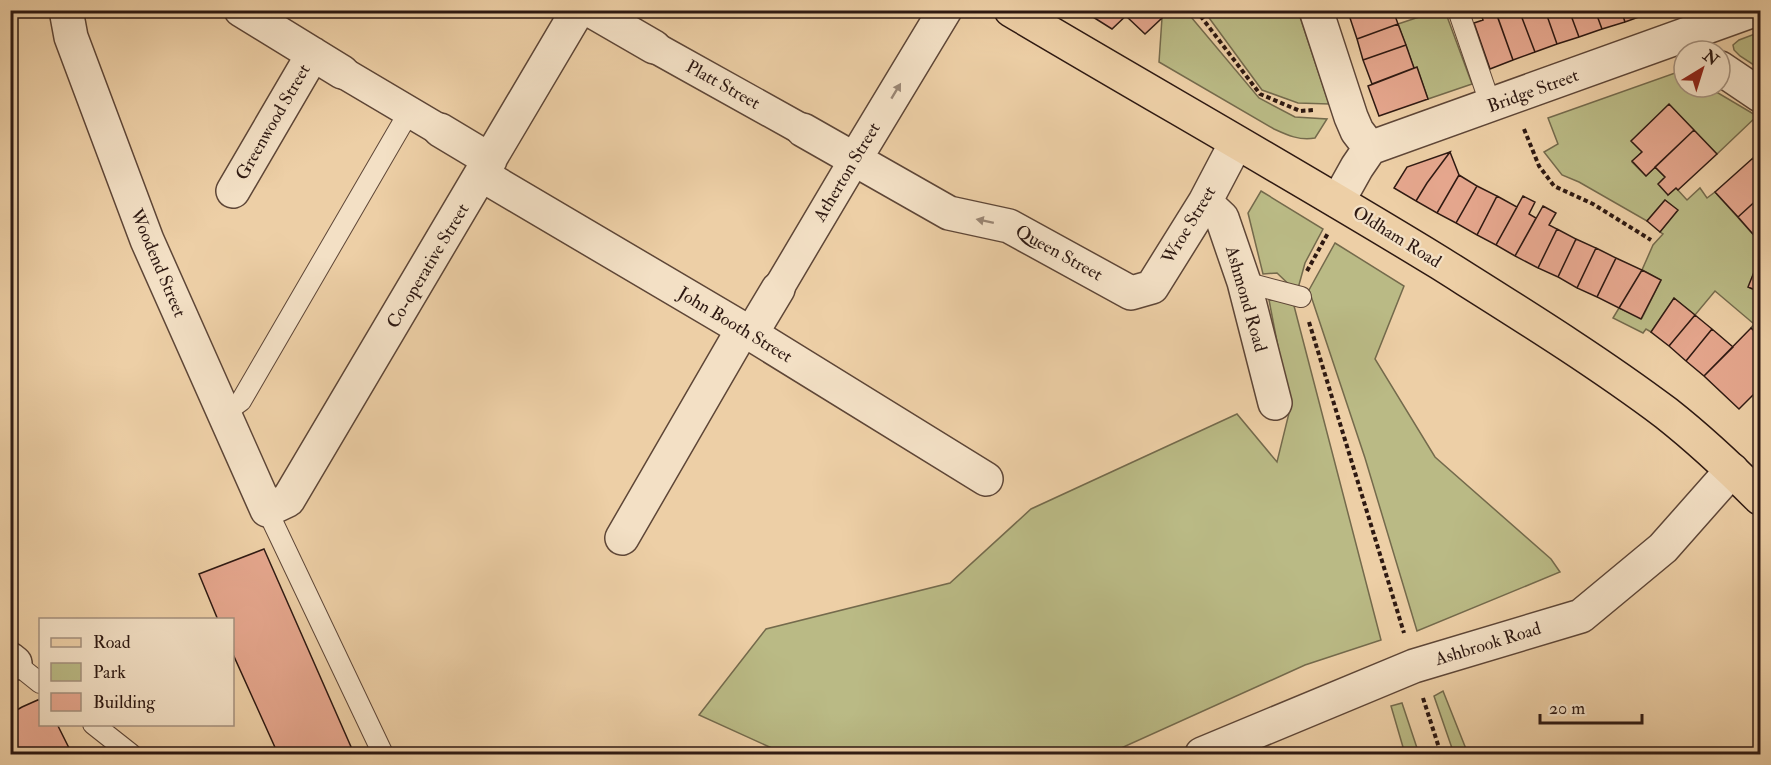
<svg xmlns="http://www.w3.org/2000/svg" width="1771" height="765" viewBox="0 0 1771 765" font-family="'IM FELL Double Pica',serif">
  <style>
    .green { fill: #baba85; stroke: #746a4c; stroke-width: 1.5 }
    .building { fill: #e6a78e; stroke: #2e1912; stroke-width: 1.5 }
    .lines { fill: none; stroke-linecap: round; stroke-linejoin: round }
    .service-casing { stroke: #5e4637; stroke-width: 22 }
    .pedestrian-casing { stroke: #5e4637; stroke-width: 33 }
    .minor-casing { stroke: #5e4637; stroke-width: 36 }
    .primary-casing { stroke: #2e1912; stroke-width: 36 }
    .path { stroke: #2e1912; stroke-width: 4; stroke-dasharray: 4.5 3; stroke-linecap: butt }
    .service { stroke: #f3e0c5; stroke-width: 20 }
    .pedestrian { stroke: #f3e0c5; stroke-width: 30 }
    .minor { stroke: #f3e0c5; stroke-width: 33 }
    .primary { stroke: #edcfa6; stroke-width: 33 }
    .oneway { fill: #9a8674 }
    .labels { text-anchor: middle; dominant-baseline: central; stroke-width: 4.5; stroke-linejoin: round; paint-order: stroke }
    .street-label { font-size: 18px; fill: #2e1912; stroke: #f3e0c5 }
  </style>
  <rect width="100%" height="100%" fill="#edcfa6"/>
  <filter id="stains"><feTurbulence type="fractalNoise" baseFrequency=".00333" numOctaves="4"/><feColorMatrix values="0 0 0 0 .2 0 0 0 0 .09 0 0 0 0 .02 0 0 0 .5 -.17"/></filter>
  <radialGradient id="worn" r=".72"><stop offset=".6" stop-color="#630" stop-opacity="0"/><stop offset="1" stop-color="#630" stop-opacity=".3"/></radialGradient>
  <path class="green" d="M1158 11H1186L1259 98 1295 117 1327 119 1315 138C1300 141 1287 135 1274 129L1159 62 1162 18Z
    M1204 11H1298L1329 104 1298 103 1262 90Z
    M1437 11H1445L1472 84 1428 99 1417 68H1414L1398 24Z
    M1760 32V69L1740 56 1734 50 1733 45 1739 40Z
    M1675 73 1684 76V87H1708L1757 116 1717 154 1642 152 1632 162 1646 176 1655 167 1665 177 1668 195 1676 188 1687 200 1700 188 1707 198 1715 192 1759 241 1760 257 1749 287 1760 292V337L1751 328 1754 324 1715 291 1695 315 1674 298 1651 332 1646 329 1643 333 1613 318 1619 308 1642 318 1661 280 1642 270 1653 245 1663 234 1660 232 1677 210 1665 200 1647 221 1579 182 1562 175 1544 152 1558 144 1548 118Z
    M1261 191 1323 229 1305 263 1297 292 1277 273 1263 274 1248 213Z
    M1335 243 1404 286 1375 359 1435 457 1551 559 1560 572 1417 631 1365 458 1309 290Z
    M1269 300 1293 302 1381 640 1305 665 1108 754H785L699 715 766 629 950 583 1031 509 1237 414 1277 462 1290 409Z
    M1443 691 1468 754H1454L1434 696Z
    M1402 703 1419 754H1405L1391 706Z"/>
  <path class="building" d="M1085 10H1132L1112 29 1085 12Z
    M1132 10H1158L1162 18 1145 34 1126 16Z
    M1363 10H1393L1398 24 1357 39 1349 15Z
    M1479 10H1495L1513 60 1490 69 1474 23 1483 20Z
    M1510 10H1519L1535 52 1513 60 1497 15Z
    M1519 10H1545L1557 44 1535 52Z
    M1545 10H1569L1579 37 1557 44Z
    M1569 10H1595L1602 29 1579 37Z
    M1595 10H1621L1625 22 1602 29Z
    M1621 10H1646L1647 14 1625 22Z
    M1398 24 1406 45 1363 60 1357 39Z
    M1406 45 1414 68 1372 84 1363 60Z
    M1417 67 1428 99 1379 116 1368 86Z
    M1669 104 1694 130 1646 176 1632 161 1642 152 1631 141Z
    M1694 130 1717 154 1678 190 1676 188 1668 195 1658 184 1665 177 1655 167Z
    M1450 152 1427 183 1416 201 1394 188 1407 167Z
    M1450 152 1459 175 1437 213 1416 201 1427 183Z
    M1753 158 1760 166V197L1738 217 1715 192Z
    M1459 175 1477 186 1456 223 1437 213Z
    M1477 186 1497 196 1477 235 1456 223Z
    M1497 196 1517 207 1496 245 1477 235Z
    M1523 196 1535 202 1529 214 1536 218 1515 256 1496 245Z
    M1760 197V239L1759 241 1738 217Z
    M1665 200 1678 210 1660 232 1647 221Z
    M1543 206 1556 213 1549 225 1557 229 1538 268 1515 256Z
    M1557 229 1576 239 1558 277 1538 268Z
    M1576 239 1596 248 1577 288 1558 277Z
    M1596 248 1616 258 1597 297 1577 288Z
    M1760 257V292L1748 287Z
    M1616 258 1642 270 1619 308 1597 297Z
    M1642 270 1661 280 1641 319 1619 308Z
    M1674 298 1695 315 1669 346 1651 332Z
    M1695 315 1712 329 1686 361 1669 346Z
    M1751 328 1760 337V388L1739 409 1704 376Z
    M1712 329 1733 347 1704 376 1686 361Z
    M264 549 352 749 360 754H278L232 652V620H218L199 574Z
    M40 699V724H57L72 754H15L10 746V714L22 707Z"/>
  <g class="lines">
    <g class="service-casing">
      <path id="service" d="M1458 10 1491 106
        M1244 282 1301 297
        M223 414 241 401 409 112
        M267 510 383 754
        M15 663 40 683
        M93 724 131 754"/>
    </g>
    <g class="pedestrian-casing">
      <path id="pedestrian" d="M654 47 803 130
        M342 72 440 130
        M778 289 855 159"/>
    </g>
    <g class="minor-casing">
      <path id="minor" d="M66 10 71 37 147 240 267 510 288 500 578 10
        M241 10 342 72
        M590 10 654 47
        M1316 10 1351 117 1357 131 1370 148
        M1720 68 1760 95
        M440 130 490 160
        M803 130 949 213 1009 226 1131 293 1152 287 1205 202 1236 143
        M855 159 945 10
        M482 175 743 329 986 479
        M233 191 313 54
        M1338 201 1357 167 1370 148 1754 10
        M1205 202 1222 218 1244 282 1275 403
        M751 334 778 289
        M622 538 743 329
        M10 659 15 663
        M1202 754 1414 666 1581 616 1663 548 1732 470"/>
    </g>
    <g class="primary-casing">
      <path id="primary" d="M1011 10C1154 95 1298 176 1440 263 1516 311 1594 359 1666 413 1699 439 1730 468 1760 498"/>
    </g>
    <path class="path" d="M1196 10 1260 94 1300 111 1314 110
      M1524 129 1539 166 1554 186 1593 204 1651 240
      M1307 271 1328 233
      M1309 322 1404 633
      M1423 698 1441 754"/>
    <use href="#service" class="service"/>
    <use href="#pedestrian" class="pedestrian"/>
    <use href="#minor" class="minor"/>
    <use href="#primary" class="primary"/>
  </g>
  <defs><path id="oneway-solid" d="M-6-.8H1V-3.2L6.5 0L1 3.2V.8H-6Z" transform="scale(1.5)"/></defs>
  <g class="oneway">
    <use href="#oneway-solid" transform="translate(896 91) rotate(-59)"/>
    <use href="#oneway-solid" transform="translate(985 221) rotate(-168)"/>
  </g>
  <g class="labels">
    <g class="street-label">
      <text transform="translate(723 85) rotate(29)">Platt Street</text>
      <text transform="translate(1533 91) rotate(-20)">Bridge Street</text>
      <text transform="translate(273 122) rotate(-60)">Greenwood Street</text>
      <text transform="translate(847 172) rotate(-59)">Atherton Street</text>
      <text transform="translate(1189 225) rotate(-59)">Wroe Street</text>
      <text transform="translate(1397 237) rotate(32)">Oldham Road</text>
      <text transform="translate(1059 253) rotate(29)">Queen Street</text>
      <text transform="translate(158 263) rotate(67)">Woodend Street</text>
      <text transform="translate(428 266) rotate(-59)">Co-operative Street</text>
      <text transform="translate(1246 299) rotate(74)">Ashmond Road</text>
      <text transform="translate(735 325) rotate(31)">John Booth Street</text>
      <text transform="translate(1488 644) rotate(-17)">Ashbrook Road</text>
    </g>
  </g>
  <rect width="1771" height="765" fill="none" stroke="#edcfa6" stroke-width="36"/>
  <rect x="12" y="12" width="1747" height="741" fill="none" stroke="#2e1912" stroke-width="3"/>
  <rect x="18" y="18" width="1735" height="729" fill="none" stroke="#2e1912" stroke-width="1.5"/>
  <rect x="39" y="618" width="195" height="108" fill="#f3e0c5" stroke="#a4907d" stroke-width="1.5"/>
  <rect x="51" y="638" width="30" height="9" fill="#edcfa6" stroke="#a4907d" stroke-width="1.5"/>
  <text x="93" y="648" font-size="18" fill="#2e1912">Road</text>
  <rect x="51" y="663" width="30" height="18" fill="#baba85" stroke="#a4907d" stroke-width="1.5"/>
  <text x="93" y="678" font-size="18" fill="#2e1912">Park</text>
  <rect x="51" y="693" width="30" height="18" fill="#e6a78e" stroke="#a4907d" stroke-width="1.5"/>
  <text x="93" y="708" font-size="18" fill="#2e1912">Building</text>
  <g transform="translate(1702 69) rotate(38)"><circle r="28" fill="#f3e0c5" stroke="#a4907d" stroke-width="1.5"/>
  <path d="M0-4.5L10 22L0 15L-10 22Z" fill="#8f2418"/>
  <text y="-9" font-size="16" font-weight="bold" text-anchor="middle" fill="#2e1912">N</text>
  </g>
  <path d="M1540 714v9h102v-9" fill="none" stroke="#2e1912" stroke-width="3"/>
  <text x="1549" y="714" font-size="18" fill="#2e1912" stroke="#f3e0c5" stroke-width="4.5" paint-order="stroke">20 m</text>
  <rect width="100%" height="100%" filter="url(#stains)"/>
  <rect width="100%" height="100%" fill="url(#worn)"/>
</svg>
